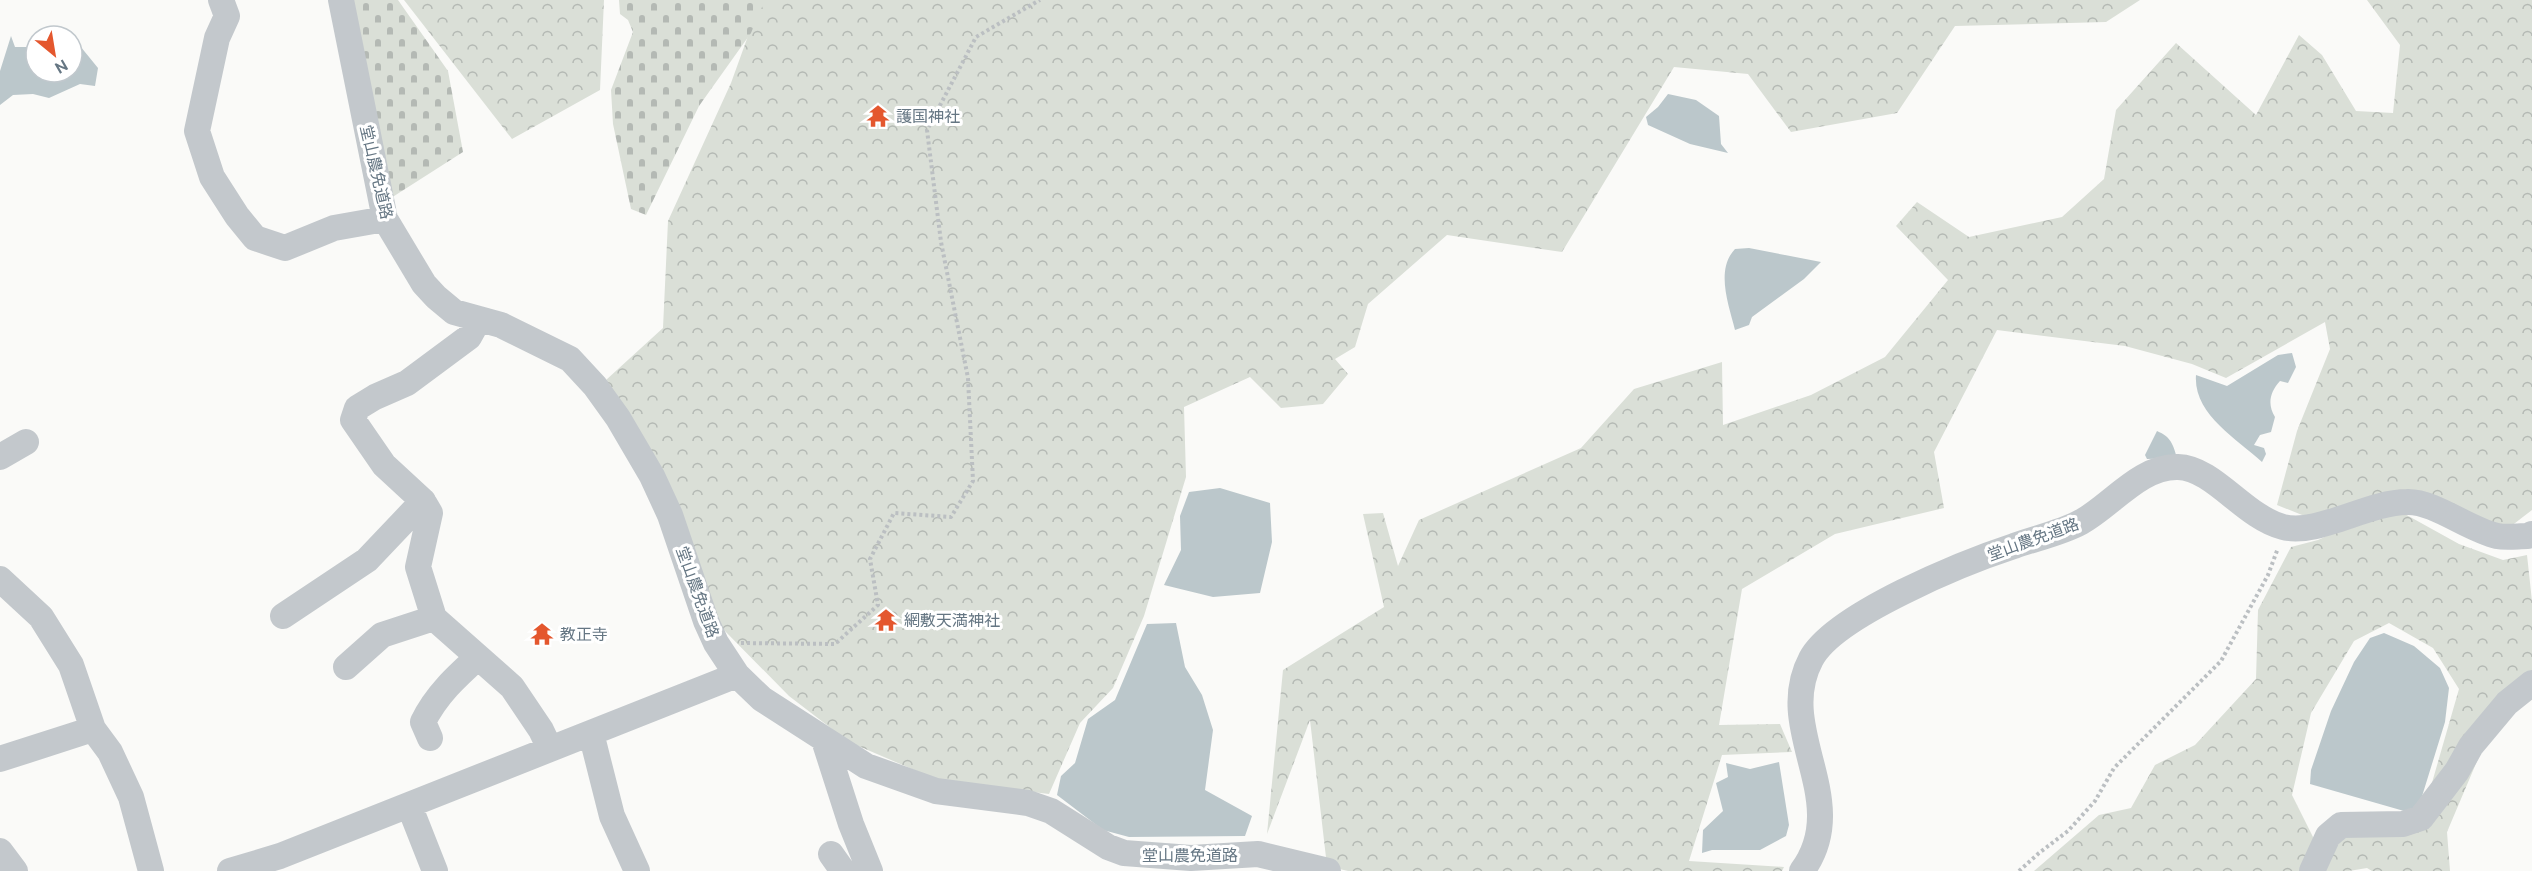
<svg xmlns="http://www.w3.org/2000/svg" width="2532" height="871" viewBox="0 0 2532 871" font-family="Ubuntu,'Noto Sans JP',sans-serif">
  <style>
    .forest { fill: url(#forest-crowns) }
    .cemetery { fill: url(#cemetery-stones) }
    .water { fill: #bbc7cb }
    .lines { fill: none; stroke-linecap: round; stroke-linejoin: round }
    .path { stroke: #bbbfc2; stroke-width: 4; stroke-dasharray: 3 3; stroke-linecap: butt }
    .minor { stroke: #c3c8cc; stroke-width: 26 }
    .labels { text-anchor: middle; dominant-baseline: central; stroke-width: 6; stroke-linejoin: round; paint-order: stroke }
    .poi-label { font-size: 16px; fill: #657683; stroke: #fff; text-anchor: start }
    .street-label { font-size: 16px; fill: #657683; stroke: #fff }
  </style>
  <defs>
    <pattern id="forest-crowns" width="20" height="18" patternUnits="userSpaceOnUse" patternTransform="scale(1.5)"><rect width="20" height="18" fill="#dadfd7"/><path d="M2 6a3 3 0 1 1 6 0M12 15a3 3 0 1 1 6 0" fill="none" stroke="#b4b9b4"/></pattern>
    <pattern id="cemetery-stones" width="16" height="16" patternUnits="userSpaceOnUse" patternTransform="scale(1.5)"><rect width="16" height="16" fill="#dadfd7"/><path d="M2 7V4a2 2 0 0 1 4 0v3zM10 15v-3a2 2 0 0 1 4 0v3z" fill="#b4b9b4"/></pattern>
  </defs>
  <rect width="100%" height="100%" fill="#fafaf8"/>
  <path class="forest" d="M404 0H604L600 90 512 139Z
    M761 0H2140L2106 22 1955 26 1897 113 1791 132 1748 74 1674 67 1562 252 1447 235 1368 304 1355 347 1335 359 1348 374 1323 404 1281 408 1250 377 1184 407 1186 477 1144 616 1113 688 1080 723 1049 794 940 781 849 742 789 696 721 627 606 380 663 328 668 221 731 83Z
    M2367 0H2532V510L2506 530 2407 491 2312 519 2277 505 2297 431 2330 349 2325 322 2226 378 2192 364 2125 346 1997 330 1934 452 1944 508 1835 534 1742 589 1719 725 1780 724 1792 752 1722 755 1689 861 1784 867 1782 871H1348L1327 866 1310 720 1267 834 1283 670 1384 607 1363 514 1383 513 1398 566 1419 520 1581 448 1634 389 1722 362 1723 425 1811 395 1885 357 1948 280 1896 226 1917 202 1969 237 2062 217 2104 179 2116 110 2176 43 2256 115 2299 35 2322 55 2356 111 2393 113 2400 45Z
    M2403 513 2459 544 2503 560 2527 555 2532 601V673L2427 800 2459 689 2433 648 2389 623 2354 641 2311 713 2292 795 2314 839 2302 871H2034L2099 815 2131 808 2155 765 2195 745 2256 679 2258 610 2291 547 2318 540 2357 522Z
    M2483 747 2447 832 2450 871H2372L2367 868 2349 871H2324L2339 837 2415 828Z"/>
  <path class="cemetery" d="M346 0H398L448 71 463 152 391 198Z
    M619 0H765L751 33 699 106 646 215 631 209 613 124 611 90 633 32 628 20 620 14Z"/>
  <path class="water" d="M11 36 15 47H36V72H72V45L76 41 98 68 95 86 80 84 49 98 33 94 13 95 0 105V71Z
    M1668 94 1696 100 1719 116 1721 144 1728 153 1690 144 1648 125 1646 117 1658 107Z
    M1749 248 1821 262 1804 279 1752 317 1749 325 1735 330C1729 305 1715 270 1735 249Z
    M2292 353 2296 367 2288 383 2280 381C2270 392 2267 404 2275 417L2271 432 2260 435 2254 445 2264 448 2266 454 2262 462C2237 439 2193 414 2196 375L2227 386 2278 355Z
    M2157 431C2171 437 2173 444 2177 458L2147 459 2145 455Z
    M1220 488 1270 503 1272 542 1260 593 1213 597 1164 585 1181 550 1180 516 1189 492Z
    M1176 623 1185 667 1202 695 1213 730 1205 790 1252 816 1245 836 1129 837 1103 830 1057 795 1061 776 1075 763 1088 719 1115 700 1147 624Z
    M2384 633 2414 646 2440 668 2449 688 2445 722 2419 806 2404 811 2310 784 2311 770 2331 711 2354 662 2370 638Z
    M1779 762 1789 825 1786 836 1760 850H1712L1702 853 1703 830 1723 811 1716 783 1728 777 1726 763 1750 769Z"/>
  <g class="lines">
    <path class="path" d="M741 643 835 644 878 605 870 559 894 513 951 517 973 481 968 378 941 242 927 130 976 37 1040 0
      M2019 871 2039 853 2068 831 2095 801 2114 768 2221 661 2268 575 2278 548"/>
    <path class="minor" d="M221 0 227 16 217 38 197 131 212 177 237 216 255 238 285 248 334 228 385 219
      M341 0 385 219 424 284 436 297 454 312 501 325 570 359 595 386 618 418 652 476 670 515 706 621 716 643 737 675 762 699 866 766 936 791 1028 803 1051 811 1108 847 1124 853 1191 858 1258 854 1328 871
      M479 319 469 337 407 383 375 397 357 408 353 420 384 465 423 501 430 513 418 567 434 618 512 687 541 730 550 749
      M0 457 26 442
      M0 579 41 617 71 665 93 729 110 752 131 797 151 871
      M283 616 367 560 423 501
      M346 667 382 635 434 618
      M591 733 612 816 637 871
      M430 738 423 722C436 695 457 676 478 657
      M824 740 851 824 870 871
      M0 759 93 729
      M409 805 435 871
      M0 851 15 871
      M831 854 843 871
      M230 871 280 856 737 675
      M1802 871C1854 800 1773 730 1811 659 1834 615 1965 562 2014 546 2036 538 2061 533 2081 522 2112 505 2140 466 2178 467 2214 468 2244 517 2283 527 2317 536 2368 502 2407 502 2434 501 2469 530 2497 536 2507 538 2518 536 2528 536L2532 534
      M2312 871 2328 836 2341 825 2403 824 2421 818 2457 771 2471 746 2507 703 2532 683"/>
  </g>
  <defs>
    <g id="temple-bare" transform="scale(1.8)"><path d="M0-6L5-2H3V0L6.5 2.5H4V6H1.5V3h-3V6H-4V2.5H-6.5L-3 0V-2H-5Z" fill="#e4572e" stroke="#fff" stroke-width="2.5" paint-order="stroke"/></g>
  </defs>
  <g fill-rule="evenodd">
    <use href="#temple-bare" x="878" y="116"/>
    <use href="#temple-bare" x="886" y="620"/>
    <use href="#temple-bare" x="542" y="634"/>
  </g>
  <g class="labels">
    <g class="poi-label">
      <text x="896" y="116">護国神社</text>
      <text x="904" y="620">網敷天満神社</text>
      <text x="560" y="634">教正寺</text>
    </g>
    <g class="street-label">
      <text transform="translate(377 172) rotate(77)">堂山農免道路</text>
      <text transform="translate(2033 539) rotate(-20)">堂山農免道路</text>
      <text transform="translate(698 592) rotate(70)">堂山農免道路</text>
      <text x="1190" y="855">堂山農免道路</text>
    </g>
  </g>
  <g transform="translate(54 54) rotate(150)"><circle r="28" fill="#ffffff" stroke="#c1c8cd" stroke-width="1.5"/>
  <path d="M0-4.5L10 22L0 15L-10 22Z" fill="#e4572e"/>
  <text y="-9" font-size="16" font-weight="bold" text-anchor="middle" fill="#657683">N</text>
  </g>
</svg>
